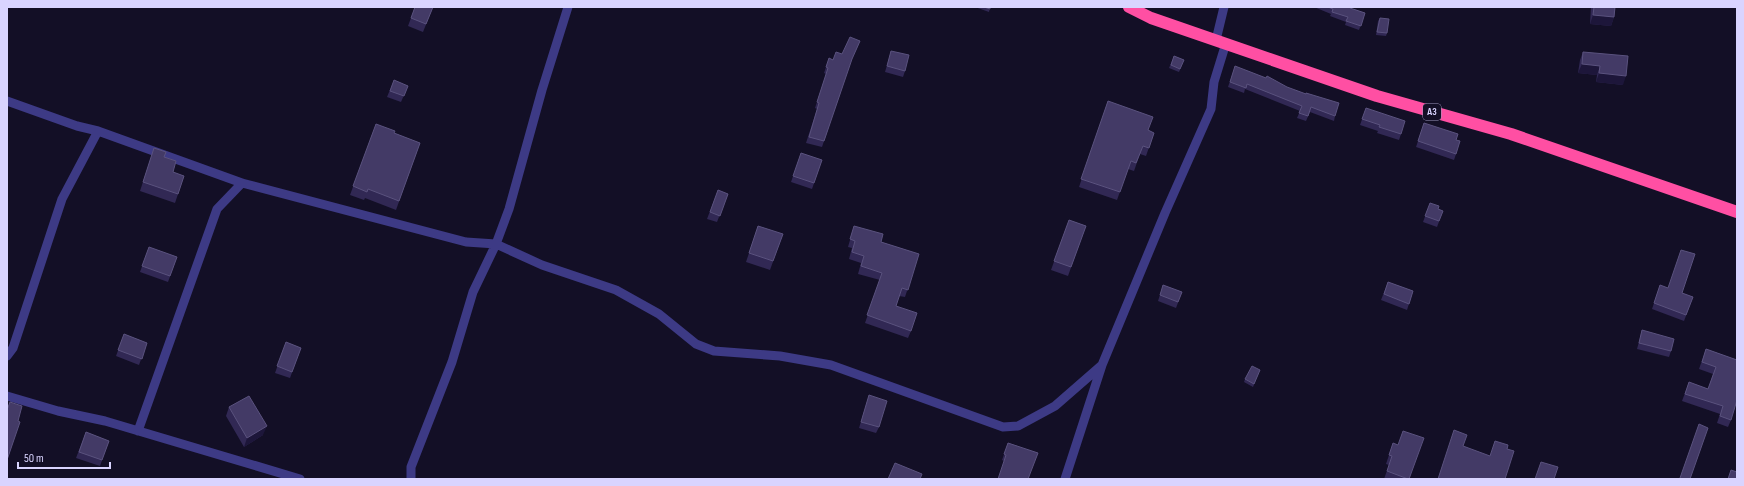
<svg xmlns="http://www.w3.org/2000/svg" width="1744" height="486" viewBox="0 0 1744 486" font-family="'Sofia Sans Condensed',sans-serif">
  <style>
    .lines { fill: none; stroke-linecap: round; stroke-linejoin: round }
    .street { stroke: #3d3a85; stroke-width: 9 }
    .highway { stroke: #ff4fa3; stroke-width: 12 }
    .wall { fill: #312854 }
    .shaded-wall { fill: #1d163a }
    .building { fill: #433a66; stroke: #5a527e }
    .labels { text-anchor: middle; dominant-baseline: central; stroke-width: 3; stroke-linejoin: round; paint-order: stroke }
    .shield { fill: #130f26; stroke: #9e99be; stroke-width: 1 }
    .shield-label { font-size: 10px; font-weight: bold; fill: #d9d4ff }
  </style>
  <rect width="100%" height="100%" fill="#130f26"/>
  <g class="lines">
    <path class="street" d="M1216 40 1224 7
      M7 101 77 126 98 131 242 183 466 242 496 244 542 265 616 290 659 314 696 344 714 351 780 356 831 365 1003 427 1018 426 1055 406 1102 365
      M7 356 13 348 62 199 98 131
      M7 396 58 411 105 421 300 479
      M138 431 217 209 242 183
      M411 479V467L452 362 473 292 496 244 509 209 542 90 568 7
      M1065 479 1102 365 1165 213 1211 109 1214 82 1226 43"/>
    <path class="highway" d="M1129 7 1151 18 1377 96 1511 134 1737 212"/>
  </g>
  <path class="wall" d="M415 7H433L423 32 408 26Z
    M975 7H990L989 12Z
    M1314 7H1350V8L1365 13 1359 30 1345 25 1346 22 1330 16 1331 14Z
    M1591 7H1615L1614 17 1611 26 1590 24Z
    M1380 18 1387 33 1386 36 1376 35 1378 21Z
    M860 41 850 63 822 147 806 143 817 109 815 108 826 74 824 73 829 58 833 60 842 54Z
    M891 51 905 71 903 77 885 72Z
    M1583 52 1623 85 1596 82 1597 75 1578 73 1580 60Z
    M1174 56 1184 60 1179 72 1169 68Z
    M1235 66 1335 116 1334 121 1310 112 1306 121 1297 118 1300 111 1245 89 1244 93 1228 87Z
    M394 80 408 86 401 102 387 97Z
    M1108 101 1148 130 1154 133 1146 156 1140 154 1134 171 1128 169 1117 200 1079 187Z
    M1366 108 1401 134 1399 140 1377 133 1378 131 1360 125Z
    M1424 123 1456 140V154L1454 160 1416 147Z
    M376 124 394 133 420 143 396 210 365 198 364 200 350 195Z
    M801 153 822 160 812 189 791 182Z
    M151 157 173 172 184 176 175 203 140 191Z
    M718 190 728 194 717 222 707 219Z
    M1430 203 1438 209 1443 211 1437 227 1423 222Z
    M1069 220 1086 226 1068 276 1051 270Z
    M758 226 783 234 770 270 746 262Z
    M854 226 881 242 919 254 905 297 899 296 896 306 911 331 908 338 865 323 880 280 858 274 861 263 849 259 852 248 848 247Z
    M149 247 177 257 168 282 140 272Z
    M1388 282 1413 291 1407 310 1381 300Z
    M1163 285 1182 292 1176 308 1158 301Z
    M1660 285 1693 297 1684 321 1652 309Z
    M1642 330 1671 351 1669 357 1637 349Z
    M124 334 147 343 139 365 116 356Z
    M286 342 301 348 290 378 275 373Z
    M1706 349 1737 360 1731 420 1728 427 1717 423 1720 414 1682 401 1689 382 1708 389 1713 374 1699 369Z
    M1260 370 1253 387 1244 382 1245 379Z
    M869 395 879 427 876 433 859 428Z
    M229 407 263 435 244 447 226 416Z
    M86 432 109 441 100 466 76 458Z
    M1008 443 1038 453 1004 461 1002 460Z
    M1393 443 1409 479H1384L1389 465 1386 464Z"/>
  <path class="shaded-wall" d="M1593 15 1614 17 1611 26 1590 24Z
    M1582 64 1600 66 1597 75 1578 73Z
    M1599 73 1626 76 1623 85 1596 82Z
    M267 426 263 435 244 447 247 438Z"/>
  <path class="building" d="M415 7H433L426 24 411 18Z
    M984 7H990V9Z
    M1328 7H1350V8L1365 13 1361 26 1346 21 1348 17 1332 12 1333 9Z
    M1594 7H1615L1614 17 1593 15Z
    M1380 18 1389 19 1387 33 1377 32Z
    M850 37 860 41 852 59 824 141 809 137 819 103 817 102 828 68 826 67 829 58 833 60 836 52 842 54Z
    M891 51 909 55 905 71 887 66Z
    M1583 52 1628 56 1626 76 1599 73 1600 66 1582 64Z
    M1174 56 1184 60 1180 69 1171 65Z
    M1235 66 1266 78 1267 76 1287 87 1306 94V93L1339 103 1335 116 1311 107 1308 116 1299 113 1302 106 1247 84 1246 88 1230 82Z
    M394 80 408 86 404 96 390 91Z
    M1108 101 1153 117 1148 130 1154 133 1149 148 1143 146 1136 163 1131 161 1120 192 1081 179Z
    M1366 108 1405 121 1401 134 1379 127 1380 125 1362 119Z
    M1424 123 1458 134 1456 140 1460 141 1456 154 1418 141Z
    M376 124 395 131 394 133 420 143 399 201 368 189 367 192 353 186Z
    M154 148 166 152 164 157 176 161 173 172 184 176 178 194 143 182Z
    M801 153 822 160 814 183 793 176Z
    M718 190 728 194 720 216 710 212Z
    M1430 203 1439 206 1438 209 1443 211 1439 221 1425 216Z
    M1069 220 1086 226 1071 267 1054 261Z
    M758 226 783 234 773 261 749 253Z
    M854 226 883 234 881 242 919 254 908 290 902 288 896 306 917 313 911 331 867 315 882 273 861 266 864 256 852 252 855 241 850 239Z
    M149 247 177 257 170 276 142 266Z
    M1681 250 1695 254 1682 293 1693 297 1686 315 1654 303 1660 285 1668 288Z
    M1388 282 1413 291 1409 304 1384 294Z
    M1163 285 1182 292 1178 302 1160 295Z
    M1642 330 1674 339 1671 351 1639 343Z
    M124 334 147 343 142 359 118 350Z
    M286 342 301 348 292 372 277 366Z
    M1706 349 1737 360V400L1731 420 1720 416 1723 406 1685 394 1689 382 1708 389 1716 367 1702 362Z
    M1252 366 1260 370 1254 384 1245 379Z
    M869 395 887 401 879 427 861 422Z
    M249 396 267 426 247 438 229 407Z
    M10 402 22 406 18 421 20 422 7 460V410Z
    M1699 424 1708 428 1690 479H1682L1680 478Z
    M1454 430 1467 435 1463 446 1490 456 1495 441 1508 445 1507 449 1514 451 1505 479H1438Z
    M1403 431 1424 438 1409 479H1408L1387 471 1392 456 1389 455 1393 443 1398 445Z
    M86 432 109 441 102 460 79 452Z
    M1008 443 1038 453 1028 479H998L1006 455 1004 454Z
    M1541 462 1558 467 1554 479H1535Z
    M895 463 922 474 920 479H888Z
    M1731 470 1737 472V479H1728Z"/>
  <g class="labels">
    <rect class="shield" x="1423" y="104" width="18" height="16" rx="3"/>
    <g class="shield-label">
      <text x="1432" y="112">A3</text>
    </g>
  </g>
  <rect width="1744" height="486" fill="none" stroke="#d9d4ff" stroke-width="16"/>
  <path d="M18 462v6h92v-6" fill="none" stroke="#d9d4ff" stroke-width="2"/>
  <text x="24" y="462" font-size="12" fill="#d9d4ff" stroke="#130f26" stroke-width="3" paint-order="stroke">50 m</text>
</svg>
